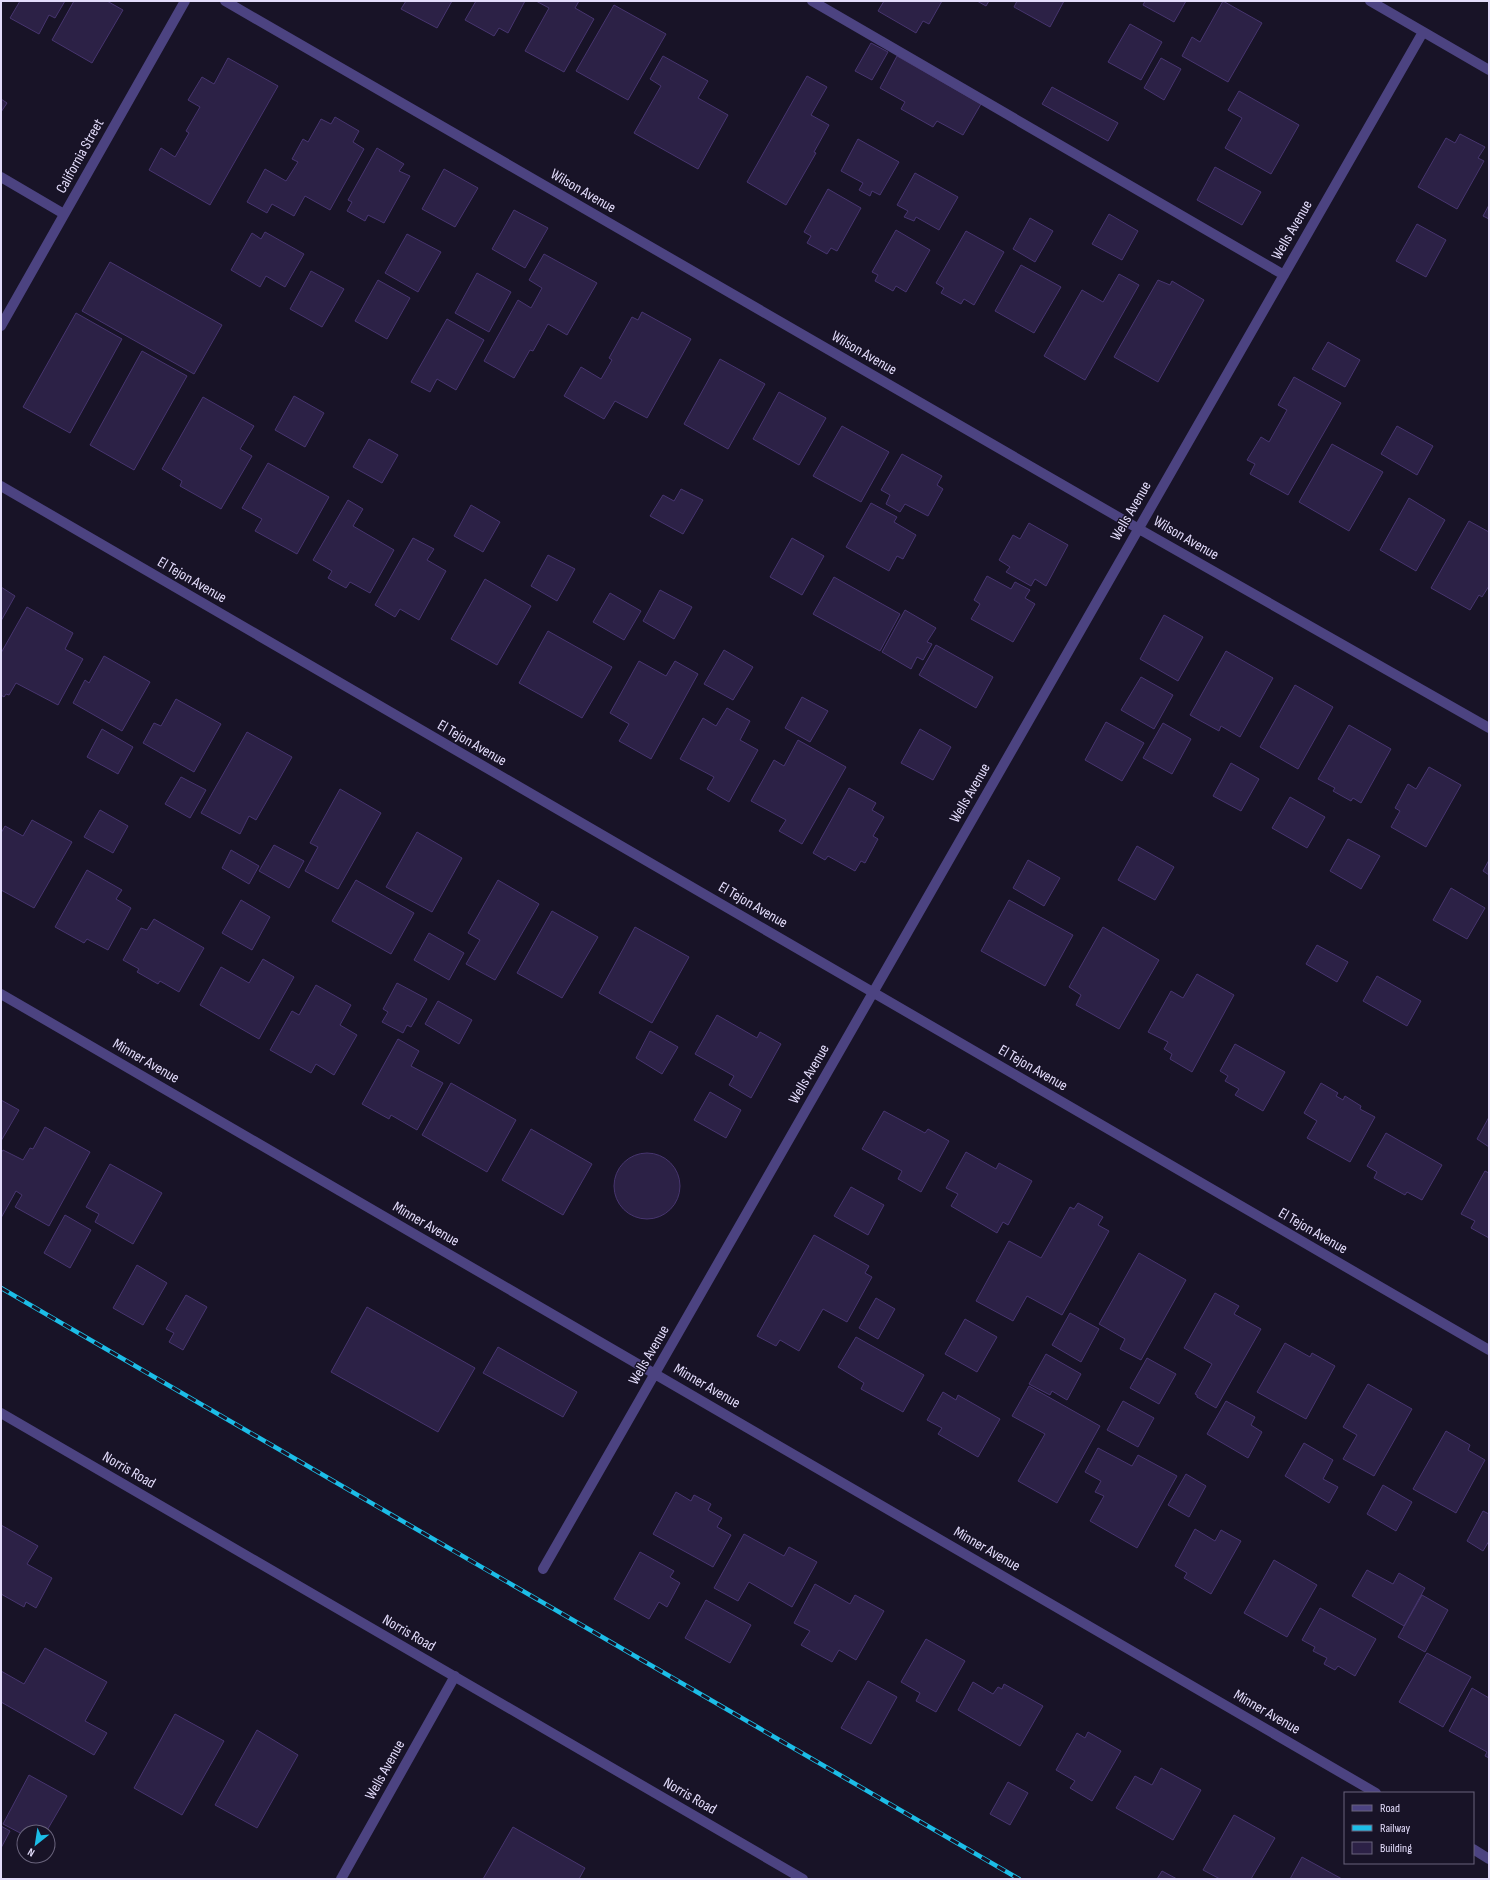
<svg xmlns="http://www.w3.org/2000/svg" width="1490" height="1880" viewBox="0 0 1490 1880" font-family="'Sofia Sans Condensed',sans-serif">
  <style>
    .building { fill: #2c2146; stroke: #47356f }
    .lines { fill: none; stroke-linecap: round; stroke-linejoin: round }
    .minor { stroke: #4c4381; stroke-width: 10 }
    .rail-casing { stroke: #1cbde7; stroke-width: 4.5 }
    .rail { stroke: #181327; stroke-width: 3; stroke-dasharray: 9; stroke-linecap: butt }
    .labels { text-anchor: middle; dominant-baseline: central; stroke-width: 3; stroke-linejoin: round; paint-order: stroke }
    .street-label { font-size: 15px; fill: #e3dcfb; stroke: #181327 }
  </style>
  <rect width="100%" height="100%" fill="#181327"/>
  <path class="building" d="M20 1H65L55 18 49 15 39 34 10 18Z
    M74 1H107L123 10 92 63 52 40Z
    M406 1H452L437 28 401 9Z
    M476 1H525L508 33 499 28 494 36 465 20Z
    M536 1H579L575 8 594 19 564 72 525 51 549 8Z
    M884 1H942L929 24 923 21 916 33 878 11Z
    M977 1H989L986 6Z
    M1017 1H1064L1050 27 1014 7Z
    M1145 1H1186L1174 22 1143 5Z
    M1223 1 1262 23 1228 82 1182 56 1192 37 1200 42Z
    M614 5 666 34 628 100 576 71Z
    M1130 24 1162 42 1141 80 1108 62Z
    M871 43 888 52 872 80 855 71Z
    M663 56 708 81 698 98 728 115 698 169 634 133 661 86 650 79Z
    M897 56 981 104 963 135 937 121 933 127 901 109 905 102 880 88Z
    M228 58 278 86 210 205 149 170 161 148 175 157 189 133 186 131 200 107 188 100 202 77 214 84Z
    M1161 58 1181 69 1164 100 1144 88Z
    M807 76 827 87 811 115 829 125 814 152 816 153 786 205 747 182Z
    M1052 87 1118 123 1108 141 1042 104Z
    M1239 91 1299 125 1271 174 1225 148 1242 118 1228 110Z
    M1 99 7 103 1 112Z
    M335 117 359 131 353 142 364 149 330 210 305 196 294 216 272 204 267 213 247 202 265 169 286 181 298 162 292 159 303 139 308 142 321 119 331 124Z
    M1460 134 1485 147 1478 158 1484 161 1457 209 1418 187 1446 138 1455 143Z
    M858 139 899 162 880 195 872 191 870 196 859 190 863 183 841 171Z
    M377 148 404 164 399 171 410 176 384 223 368 215 365 221 347 211 352 202 348 200Z
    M1215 167 1261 192 1242 225 1197 200Z
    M444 169 478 188 455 227 422 209Z
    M915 173 958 197 939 230 916 217 914 221 904 217 908 211 897 205Z
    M828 189 861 208 837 251 831 248 827 254 807 243 811 236 804 232Z
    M1489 205V219L1483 216Z
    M514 210 548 228 525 268 492 249Z
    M1109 214 1138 231 1122 260 1092 244Z
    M1030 218 1053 231 1035 262 1013 249Z
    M1417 224 1446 240 1426 277 1396 261Z
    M896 230 930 250 906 292 896 286 893 291 875 281 878 275 872 272Z
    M966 231 1004 252 974 305 964 299 961 304 941 293 944 288 936 283Z
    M265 232 304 254 285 287 266 276 260 287 231 270 252 233 261 239Z
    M407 234 441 252 418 292 385 273Z
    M544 254 597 283 567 335 548 324 533 351 530 350 514 378 484 361 518 300 531 308 542 288 529 280Z
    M110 262 222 325 194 374 82 311Z
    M1021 265 1061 287 1034 333 995 311Z
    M311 271 344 289 322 327 290 309Z
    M477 273 511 292 489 332 455 313Z
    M1119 274 1139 285 1085 380 1044 356 1082 290 1103 302Z
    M378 280 410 298 387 339 355 321Z
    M1158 280 1170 285 1172 281 1204 300 1158 382 1114 357Z
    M642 312 691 339 647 418 615 401 604 419 564 396 581 367 601 379 612 360 609 358 632 317 638 320Z
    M76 313 122 339 70 433 23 407Z
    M447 319 484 340 456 390 437 379 430 392 411 382Z
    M1328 342 1360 360 1345 387 1312 369Z
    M142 351 187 376 134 470 90 445Z
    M720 359 765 384 728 449 684 424Z
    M1294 377 1341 403 1288 495 1250 474 1255 464 1247 460 1261 437 1269 442 1287 410 1278 405Z
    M779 392 826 418 799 465 753 439Z
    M294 396 324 413 305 447 275 430Z
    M203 397 254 426 240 449 252 456 221 509 180 486 182 481 162 469Z
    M842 426 889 452 861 502 813 476Z
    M1397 426 1433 446 1417 475 1381 454Z
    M369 439 398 455 382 483 353 467Z
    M1332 444 1383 472 1349 531 1299 502Z
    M902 454 942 476 937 485 943 489 928 516 905 504 900 512 886 504 890 495 881 490Z
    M268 463 329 497 297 554 255 531 262 519 242 508Z
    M681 489 703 500 683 534 650 516 663 495 674 501Z
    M1409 498 1445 520 1416 571 1380 550Z
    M348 500 363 509 353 526 394 550 370 593 350 582 346 588 328 578 332 571 313 560Z
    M871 503 897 517 894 522 916 535 903 559 897 556 889 571 846 547Z
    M471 505 500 522 483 552 454 536Z
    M1469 521 1489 532V586L1482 597 1479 595 1470 610 1431 588Z
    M1029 523 1068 545 1046 586 1035 579 1031 586 1006 572 1010 567 999 560 1013 535 1020 539Z
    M413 538 434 549 427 560 446 571 419 620 400 609 395 617 375 605Z
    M792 538 824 556 802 595 770 577Z
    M548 555 575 569 557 601 531 586Z
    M987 576 1011 589 1015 582 1030 590 1025 598 1035 604 1013 642 971 619 980 604 974 600Z
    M834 577 900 614 880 651 813 614Z
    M485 579 531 606 497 665 451 639Z
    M1 587 15 596 1 621Z
    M660 590 692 607 674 639 643 621Z
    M610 593 641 611 624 640 593 622Z
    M27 607 73 633 65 649 83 659 58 705 16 683 9 695 6 694 4 697 1 695V653Z
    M905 610 936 628 927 642 932 644 923 660 917 657 911 669 882 652Z
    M1164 615 1203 637 1178 681 1140 659Z
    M548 631 612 667 582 718 519 683Z
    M936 645 993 677 976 708 919 675Z
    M724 650 753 667 733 700 704 684Z
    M1226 651 1273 678 1240 737 1221 726 1219 731 1190 715Z
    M104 656 150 682 122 731 73 703 85 680 89 683Z
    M639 661 666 676 675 661 698 674 651 759 619 741 629 724 610 713Z
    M1141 677 1173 695 1154 729 1121 710Z
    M1295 685 1333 707 1298 769 1260 747Z
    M802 697 828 711 810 742 785 728Z
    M176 699 221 724 194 772 143 743 154 723 161 726Z
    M727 708 750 721 740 740 758 750 729 802 707 789 714 777 680 759 703 718 716 726Z
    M1106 722 1144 743 1122 781 1085 760Z
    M1163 723 1191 739 1172 774 1143 758Z
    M1349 725 1391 749 1361 803 1353 798 1351 801 1333 791 1335 788 1318 779Z
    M102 729 133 747 118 774 87 757Z
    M920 729 951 747 933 780 901 763Z
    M247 732 292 757 256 820 249 816 240 834 201 813Z
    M798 740 846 767 802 844 779 831 786 820 751 801 774 760 784 766Z
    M1231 763 1259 779 1241 811 1213 796Z
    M1429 767 1461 785 1426 847 1391 827 1400 811 1395 808 1408 784 1416 789Z
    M181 777 206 790 190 818 165 804Z
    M849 788 876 803 872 810 884 817 873 836 878 839 865 863 861 861 855 871 828 856 825 860 813 853Z
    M340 789 381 813 338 889 305 871 318 847 310 843Z
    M1290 797 1325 817 1307 848 1272 828Z
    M100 810 128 826 113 853 84 837Z
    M32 820 72 842 34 908 1 890V833L5 826 23 836Z
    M417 832 462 858 432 912 386 887Z
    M1348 839 1380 856 1361 889 1330 871Z
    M274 845 304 861 289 888 259 871Z
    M1137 846 1174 867 1155 900 1118 880Z
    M231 850 259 866 249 884 222 868Z
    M1028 860 1060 878 1044 906 1013 888Z
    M1489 860V875L1483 871Z
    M87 870 122 890 116 899 131 908 108 950 87 939 84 943 55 927Z
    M356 880 414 913 391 954 332 921Z
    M498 880 539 904 495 980 466 964 480 940 468 933Z
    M1451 888 1485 908 1467 939 1433 920Z
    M241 900 270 917 252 950 222 933Z
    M1009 900 1073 935 1045 986 981 951Z
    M552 911 598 937 562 998 517 973Z
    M154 919 204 948 179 992 160 981 158 984 137 972 139 969 123 960 141 928 147 930Z
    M635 927 689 957 652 1023 599 993Z
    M1103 927 1159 960 1119 1029 1076 1005 1081 995 1069 987Z
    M429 933 464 953 449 980 414 960Z
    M1317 945 1348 962 1337 982 1306 964Z
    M263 959 294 977 259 1039 200 1005 221 967 249 983Z
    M1197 974 1234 995 1192 1072 1170 1059 1172 1054 1164 1049 1168 1042 1148 1032 1171 991 1183 998Z
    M1377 976 1421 1001 1407 1026 1363 1001Z
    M397 983 427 999 411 1027 407 1025 403 1033 382 1022 388 1012 383 1009Z
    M316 985 351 1005 340 1025 357 1035 334 1075 316 1064 311 1073 270 1050 292 1011 299 1015Z
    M438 1001 472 1020 459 1044 425 1024Z
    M717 1015 757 1038 760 1032 781 1044 751 1098 729 1085 734 1076 695 1054Z
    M650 1031 678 1047 662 1074 636 1058Z
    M398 1039 419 1051 411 1066 443 1083 417 1130 391 1115 389 1119 362 1104Z
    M1235 1044 1285 1072 1263 1111 1235 1095 1239 1089 1225 1081 1228 1076 1220 1071Z
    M451 1083 516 1120 487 1172 422 1135Z
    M1321 1083 1338 1093 1336 1096 1343 1100 1345 1096 1361 1106 1360 1109 1375 1117 1350 1162 1307 1138 1317 1121 1304 1113Z
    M710 1092 741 1110 726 1138 694 1120Z
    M1 1100 19 1110 1 1141Z
    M884 1111 925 1133 928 1129 949 1141 921 1192 898 1179 902 1171 862 1149Z
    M1489 1117V1147L1477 1139Z
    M45 1127 90 1152 49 1226 15 1207 22 1195 16 1191 1 1218V1153L3 1150 23 1160 30 1148 33 1149Z
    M531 1129 592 1164 563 1215 502 1180Z
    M1386 1133 1442 1165 1422 1200 1407 1192 1405 1195 1374 1178 1377 1172 1367 1166Z
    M966 1152 996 1169 999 1163 1032 1181 1008 1225 1003 1222 997 1233 951 1206 958 1194 946 1188Z
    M614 1186a33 33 0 1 1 66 0a33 33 0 1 1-66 0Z
    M110 1164 162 1193 133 1244 95 1222 99 1214 86 1207Z
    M1485 1171 1489 1173V1238L1471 1228 1475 1221 1461 1214Z
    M851 1187 884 1205 868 1235 834 1216Z
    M1078 1203 1103 1217 1098 1225 1109 1231 1062 1315 1027 1296 1013 1321 976 1301 1009 1241 1041 1258 1070 1207 1074 1209Z
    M65 1215 91 1230 70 1268 44 1253Z
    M814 1235 869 1266 865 1273 872 1277 847 1322 823 1309 799 1351 780 1340 776 1346 757 1336Z
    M1139 1253 1186 1280 1141 1360 1120 1349 1125 1339 1099 1324Z
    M137 1265 167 1283 143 1325 113 1308Z
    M1215 1293 1239 1306 1234 1314 1261 1329 1216 1408 1197 1397V1395L1195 1394 1212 1364 1184 1348Z
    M186 1295 207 1307 183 1350 169 1342 174 1333 166 1329Z
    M876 1298 895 1309 878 1339 859 1328Z
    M367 1307 475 1368 438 1432 331 1372Z
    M1070 1313 1099 1329 1081 1362 1052 1345Z
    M965 1319 997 1337 977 1372 945 1354Z
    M856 1337 924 1375 903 1412 861 1389 864 1383 838 1367Z
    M1285 1343 1310 1357 1312 1353 1335 1366 1306 1419 1257 1392Z
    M498 1347 577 1392 563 1417 483 1373Z
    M1046 1354 1081 1374 1067 1400 1052 1391 1050 1395 1029 1384Z
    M1147 1358 1176 1374 1159 1404 1130 1388Z
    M1368 1384 1412 1409 1374 1476 1343 1459 1357 1435 1343 1427Z
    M1029 1386 1100 1426 1057 1503 1018 1481 1045 1434 1012 1416Z
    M943 1392 956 1400 958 1395 1000 1419 978 1457 938 1434 942 1428 927 1420Z
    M1123 1401 1154 1418 1138 1447 1107 1430Z
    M1226 1401 1255 1417 1251 1425 1262 1432 1248 1458 1207 1434Z
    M1446 1431 1470 1445 1468 1450 1485 1460 1456 1513 1413 1489Z
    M1304 1443 1333 1460 1323 1479 1338 1487 1329 1503 1285 1476Z
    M1098 1448 1132 1466 1138 1455 1177 1476 1137 1548 1090 1521 1104 1496 1095 1492 1101 1481 1085 1472Z
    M1186 1474 1206 1486 1189 1517 1168 1505Z
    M1383 1485 1412 1502 1396 1531 1367 1514Z
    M676 1492 691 1501 694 1495 711 1504 708 1510 722 1518 717 1527 731 1535 713 1567 653 1534Z
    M1483 1511 1489 1514V1541L1483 1551 1467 1541Z
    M1 1525 38 1546 27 1564 52 1578 36 1608 26 1602 24 1607 1 1594Z
    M1195 1529 1215 1541 1221 1530 1241 1541 1211 1594 1184 1578 1187 1573 1175 1566Z
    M744 1534 784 1556 789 1547 817 1562 792 1607 749 1582 738 1601 714 1588Z
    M640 1552 674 1571 670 1577 680 1583 667 1607 659 1602 649 1619 614 1599Z
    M1274 1560 1317 1585 1287 1637 1244 1613Z
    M1367 1570 1393 1584 1399 1573 1425 1588 1404 1626 1352 1596Z
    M815 1584 850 1604 855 1595 884 1611 856 1660 839 1650 832 1662 801 1645 810 1631 794 1623Z
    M1422 1595 1448 1610 1425 1652 1398 1637Z
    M706 1600 751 1625 730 1663 685 1638Z
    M1320 1608 1376 1639 1355 1676 1338 1666 1335 1670 1324 1664 1327 1658 1313 1651 1315 1647 1302 1640Z
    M926 1639 965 1661 936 1712 916 1701 920 1693 901 1682Z
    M45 1648 107 1682 85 1721 107 1733 94 1755 1 1702V1671L24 1684Z
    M1427 1653 1471 1677 1443 1727 1399 1702Z
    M868 1681 897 1697 871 1744 841 1728Z
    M973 1682 993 1694 998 1687 1002 1689 1004 1684 1043 1706 1020 1746 958 1710Z
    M1472 1688 1489 1698V1758L1485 1756 1487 1752 1449 1731Z
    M175 1714 224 1741 182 1815 134 1788Z
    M257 1730 298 1755 257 1828 215 1805Z
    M1088 1732 1121 1751 1092 1801 1070 1788 1075 1781 1056 1770 1077 1733 1085 1738Z
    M1161 1768 1201 1790 1173 1840 1116 1808 1135 1776 1152 1785Z
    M29 1775 67 1796 46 1832H24V1835L3 1824Z
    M1008 1782 1028 1793 1010 1825 990 1814Z
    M1234 1815 1275 1838 1251 1879H1220L1203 1870Z
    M1 1826 10 1831 1 1848Z
    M513 1827 585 1868 579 1879H483Z
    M1302 1857 1342 1879H1290Z
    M1162 1871 1177 1879H1157Z"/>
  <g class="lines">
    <path class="minor" d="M225 1 1139 529 1489 728
      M812 1 1284 275
      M1370 1 1489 70
      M1 177 64 214
      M1 326 185 1
      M1 486 1489 1350
      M1 994 1376 1793
      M1 1413 803 1879
      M543 1569 1423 32
      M1473 1849 1489 1859
      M341 1879 455 1676"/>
    <g class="rail-casing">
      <path id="rail" d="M1 1288 1019 1879"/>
    </g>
    <use href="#rail" class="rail"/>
  </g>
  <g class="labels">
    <g class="street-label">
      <text transform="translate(80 156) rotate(-61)">California Street</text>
      <text transform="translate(583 191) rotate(30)">Wilson Avenue</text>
      <text transform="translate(1292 230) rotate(-60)">Wells Avenue</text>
      <text transform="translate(864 353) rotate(30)">Wilson Avenue</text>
      <text transform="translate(1131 511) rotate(-60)">Wells Avenue</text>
      <text transform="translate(1186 538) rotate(30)">Wilson Avenue</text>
      <text transform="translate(192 580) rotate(30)">El Tejon Avenue</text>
      <text transform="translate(472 743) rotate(30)">El Tejon Avenue</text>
      <text transform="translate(970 793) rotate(-60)">Wells Avenue</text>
      <text transform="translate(753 905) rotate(30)">El Tejon Avenue</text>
      <text transform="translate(146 1061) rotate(30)">Minner Avenue</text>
      <text transform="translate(1033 1068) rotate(30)">El Tejon Avenue</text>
      <text transform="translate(809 1074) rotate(-60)">Wells Avenue</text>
      <text transform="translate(426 1224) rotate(30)">Minner Avenue</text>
      <text transform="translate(1313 1231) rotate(30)">El Tejon Avenue</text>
      <text transform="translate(649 1355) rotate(-60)">Wells Avenue</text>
      <text transform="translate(707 1386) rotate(30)">Minner Avenue</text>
      <text transform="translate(129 1470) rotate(30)">Norris Road</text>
      <text transform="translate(987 1549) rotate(30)">Minner Avenue</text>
      <text transform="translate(409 1633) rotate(30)">Norris Road</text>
      <text transform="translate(1267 1712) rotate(30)">Minner Avenue</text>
      <text transform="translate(385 1770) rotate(-61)">Wells Avenue</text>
      <text transform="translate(690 1796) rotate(30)">Norris Road</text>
    </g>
  </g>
  <rect width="1490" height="1880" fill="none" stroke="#e3dcfb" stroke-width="4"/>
  <rect x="1344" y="1792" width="130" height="72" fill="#181327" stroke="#69637c"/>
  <rect x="1352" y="1805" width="20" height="6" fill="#4c4381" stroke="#69637c"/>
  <text x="1380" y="1812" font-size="12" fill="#e3dcfb">Road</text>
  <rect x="1352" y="1825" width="20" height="6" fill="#1cbde7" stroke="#69637c"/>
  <text x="1380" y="1832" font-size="12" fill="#e3dcfb">Railway</text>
  <rect x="1352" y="1842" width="20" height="12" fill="#2c2146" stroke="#69637c"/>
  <text x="1380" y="1852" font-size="12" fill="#e3dcfb">Building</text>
  <g transform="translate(36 1844) rotate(210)"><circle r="19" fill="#181327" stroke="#69637c"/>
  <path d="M0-3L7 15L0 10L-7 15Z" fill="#1cbde7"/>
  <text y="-6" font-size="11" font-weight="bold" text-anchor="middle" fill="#e3dcfb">N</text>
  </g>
</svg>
